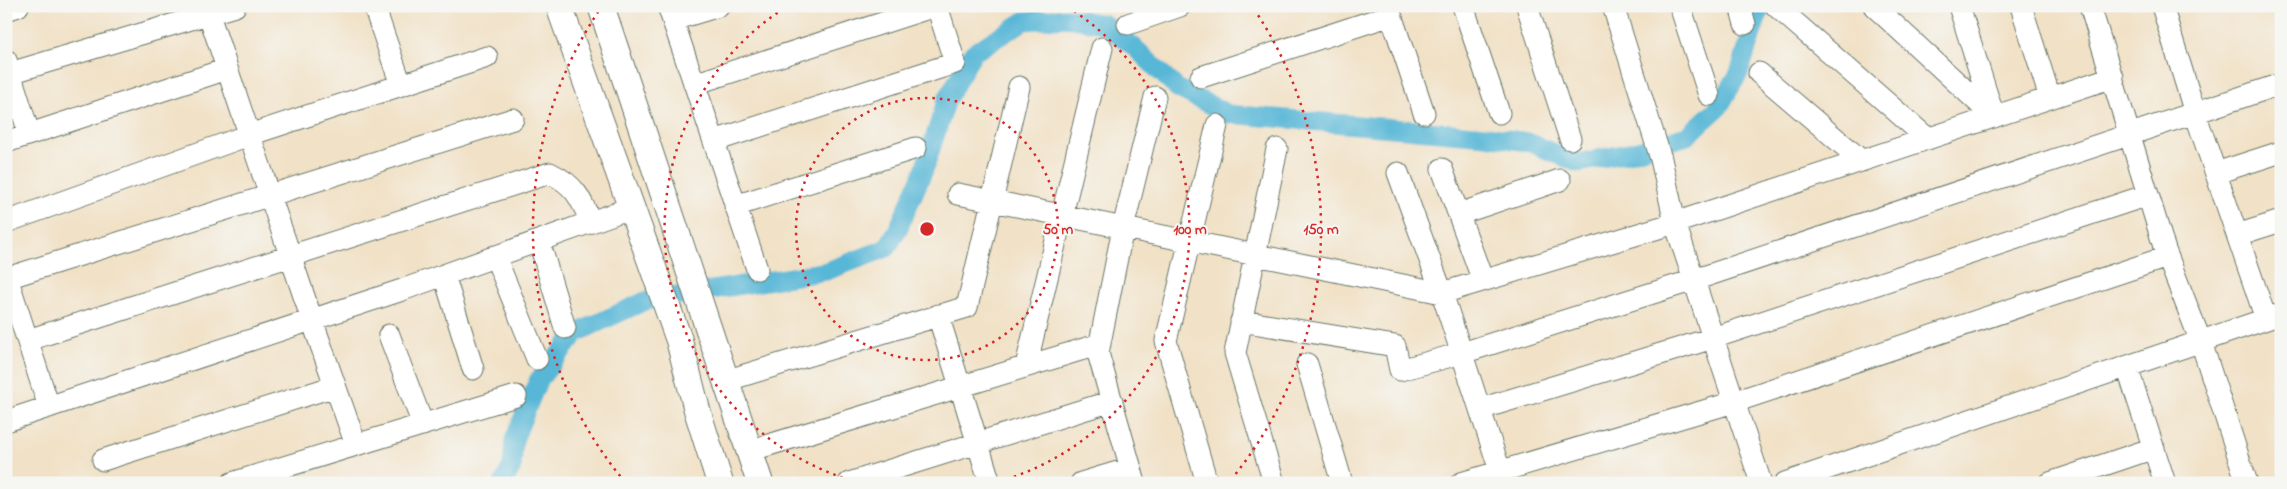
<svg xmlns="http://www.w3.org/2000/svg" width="2287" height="489" viewBox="0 0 2287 489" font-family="'Indie Flower',sans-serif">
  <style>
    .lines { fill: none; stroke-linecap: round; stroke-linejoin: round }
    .canal { stroke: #58b7d7; stroke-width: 19 }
    .minor-casing { stroke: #687667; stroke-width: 23 }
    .major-casing { stroke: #687667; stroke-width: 28 }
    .minor { stroke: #fff; stroke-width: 21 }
    .major { stroke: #fff; stroke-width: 26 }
    .ring { fill: none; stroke: #d62828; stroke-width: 2.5; stroke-dasharray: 2.5 5 }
    .centre { fill: #d62828; stroke: #f6f6f2; stroke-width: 2.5 }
    .ring-label { font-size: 15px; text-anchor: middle; font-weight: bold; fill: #d62828; stroke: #f6f6f2; stroke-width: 4; stroke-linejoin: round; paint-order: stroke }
  </style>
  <rect width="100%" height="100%" fill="#f6f6f2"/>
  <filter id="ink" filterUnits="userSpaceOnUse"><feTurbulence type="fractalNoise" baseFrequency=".02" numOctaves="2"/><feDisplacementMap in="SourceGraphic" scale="10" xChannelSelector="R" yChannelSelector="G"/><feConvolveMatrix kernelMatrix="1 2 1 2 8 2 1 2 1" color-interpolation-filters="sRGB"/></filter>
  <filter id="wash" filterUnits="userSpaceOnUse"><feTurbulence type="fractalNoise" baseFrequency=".0096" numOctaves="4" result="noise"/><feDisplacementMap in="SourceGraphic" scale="20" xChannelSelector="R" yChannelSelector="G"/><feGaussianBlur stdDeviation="1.12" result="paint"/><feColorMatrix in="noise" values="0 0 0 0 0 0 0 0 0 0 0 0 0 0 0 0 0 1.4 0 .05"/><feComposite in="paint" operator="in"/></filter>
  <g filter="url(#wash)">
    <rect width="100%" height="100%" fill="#f1e1c6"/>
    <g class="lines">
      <path class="canal" d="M503 483 512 466 514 440 538 381 576 333 645 301 827 271 887 248 899 227 924 170 947 99 973 53 1024 21 1067 18 1104 24 1133 46 1177 88 1228 114 1486 136 1528 142 1578 163 1628 153 1687 136 1719 107 1739 73 1761 6"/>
    </g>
  </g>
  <g filter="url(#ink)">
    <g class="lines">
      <g class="minor-casing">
        <path id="minor" d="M206 6 312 320 356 445
          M374 6 401 85
          M668 6 757 269
          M1388 6 1424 113
          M1463 6 1499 113
          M1527 6 1570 139
          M1613 6 1661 159 1675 223 1761 483
          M1680 6 1709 95
          M1740 6 1745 24
          M1776 6 1928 139
          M1874 6 1994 117
          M1959 6 1994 117
          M2021 6 2050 98
          M2090 6 2165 250 2201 342 2247 483
          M2162 6 2195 113 2266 319
          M6 10 18 6
          M673 20 719 6
          M1128 24 1180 6
          M6 60 29 133
          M10 73 235 6
          M1759 73 1862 161
          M1201 77 1391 15
          M694 84 935 6
          M714 141 955 63 937 6
          M6 142 227 69
          M1442 169 1483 281
          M1398 173 1442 293 1504 483
          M2216 173 2281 152
          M958 194 1442 293 1675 223 2113 77
          M735 206 916 148
          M1459 214 1560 180
          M6 222 249 135 487 57
          M2237 235 2281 221
          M539 241 565 328
          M495 256 537 359
          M6 274 49 407
          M444 275 473 369
          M7 278 513 119
          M938 315 990 483
          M1241 321 1395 346 1400 370 1462 353 1694 280 2281 84
          M389 335 423 425
          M28 340 550 173C575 185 580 197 591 222
          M1307 364 1342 483
          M1026 366 1102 48
          M2127 367 2165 483
          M725 381 967 307 1019 87
          M1480 409 1713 338 2148 195
          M6 421 402 290 630 208
          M749 451 1100 344
          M103 460 335 386
          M232 483 516 396
          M849 483 1112 401
          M1081 483 1131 468
          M1135 483 1098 353 1123 228 1155 97
          M1207 483 1166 341 1217 125
          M1274 483 1235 353 1277 149
          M1461 483 1734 402 2167 257
          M1785 483 2281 314
          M2050 483 2154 448"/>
      </g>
      <g class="major-casing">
        <path id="major" d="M559 6 679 340 697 410 720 483
          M601 6 760 483"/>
      </g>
      <use href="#minor" class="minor"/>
      <use href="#major" class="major"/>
    </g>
  </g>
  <g class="ring">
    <circle cx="927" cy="229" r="131"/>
    <path d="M857 482A263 263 0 0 1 786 7M1068 7A263 263 0 0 1 997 482"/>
    <path d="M625 482A394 394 0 0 1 600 9M1254 9A394 394 0 0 1 1229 482"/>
  </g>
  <circle cx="927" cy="229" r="8" class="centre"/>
  <g class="ring-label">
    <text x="1058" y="234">50 m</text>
    <text x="1190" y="234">100 m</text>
    <text x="1321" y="234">150 m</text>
  </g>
  <rect width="2287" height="489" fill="none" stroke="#f6f6f2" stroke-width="25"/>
</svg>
